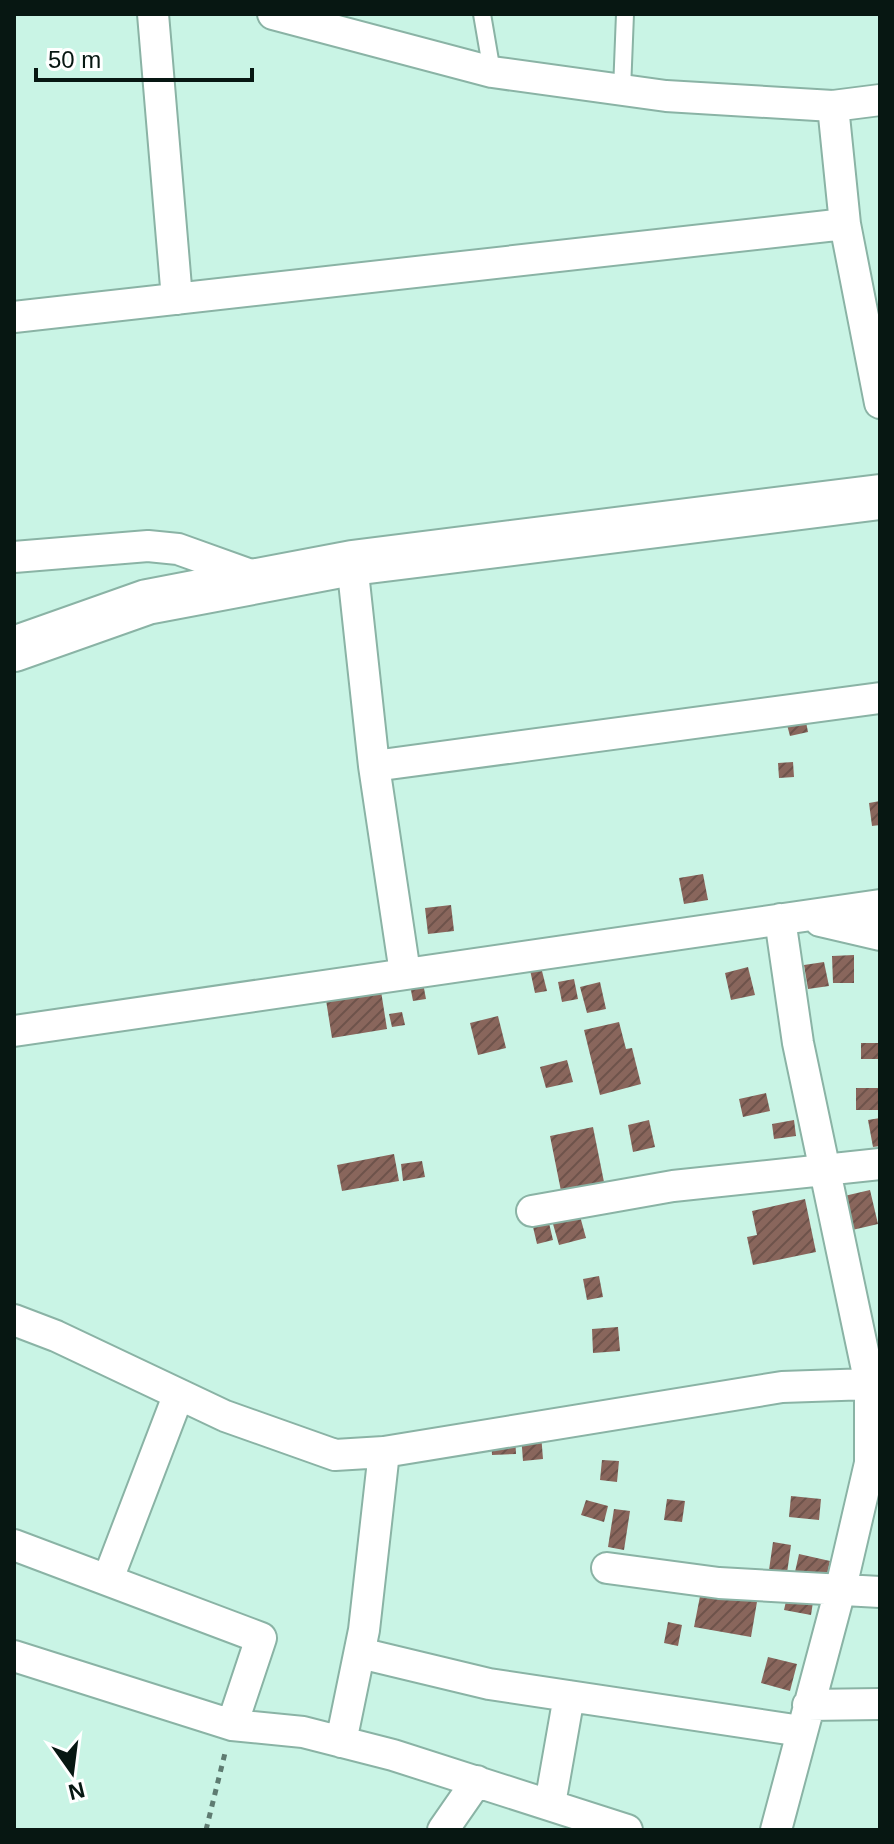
<svg xmlns="http://www.w3.org/2000/svg" width="894" height="1844" viewBox="0 0 894 1844" font-family="Arial,sans-serif">
  <style>
    .building { fill: url(#building-hatch) }
    .lines { fill: none; stroke-linecap: round; stroke-linejoin: round }
    .lane-casing { stroke: #8ab3a5; stroke-width: 20 }
    .street-casing { stroke: #8ab3a5; stroke-width: 34 }
    .primary-casing { stroke: #8ab3a5; stroke-width: 48 }
    .path { stroke: #5e7b71; stroke-width: 5; stroke-dasharray: 6 6; stroke-linecap: butt }
    .lane { stroke: #fff; stroke-width: 16 }
    .street { stroke: #fff; stroke-width: 30 }
    .primary { stroke: #fff; stroke-width: 44 }
  </style>
  <defs>
    <pattern id="building-hatch" width="6" height="6" patternUnits="userSpaceOnUse" patternTransform="scale(2)"><rect width="6" height="6" fill="#89665c"/><path d="M-1 1l2-2M0 6l6-6M5 7l2-2" fill="none" stroke="#6e534b"/></pattern>
  </defs>
  <rect width="100%" height="100%" fill="#c9f4e5"/>
  <path class="building" d="M805 717 808 732 790 736 786 721Z
    M793 762 794 777 779 778 778 763Z
    M880 801V825L872 826 869 803Z
    M703 874 708 900 684 904 679 878Z
    M451 905 454 931 428 934 425 908Z
    M854 955V983H833L832 956Z
    M824 962 829 986 808 989 804 965Z
    M541 967 547 991 535 993 530 970Z
    M748 967 755 995 731 1000 725 973Z
    M574 979 578 999 562 1002 558 982Z
    M600 982 606 1009 587 1013 580 987Z
    M423 983 426 999 413 1001 410 985Z
    M381 991 387 1029 332 1038 326 1000Z
    M402 1012 405 1025 392 1027 389 1014Z
    M498 1016 506 1048 478 1055 470 1023Z
    M619 1022 626 1049 632 1048 641 1084 600 1095 584 1030Z
    M861 1043H880V1059H861Z
    M567 1060 573 1082 546 1088 540 1067Z
    M856 1088H880V1110H856Z
    M766 1093 770 1111 743 1117 739 1099Z
    M880 1118V1146L873 1147 868 1120Z
    M649 1120 655 1147 633 1152 628 1125Z
    M794 1120 796 1136 774 1139 772 1124Z
    M593 1127 605 1187 562 1196 550 1136Z
    M394 1154 399 1181 342 1191 337 1165Z
    M422 1161 425 1177 403 1181 401 1164Z
    M870 1190 878 1224 848 1231 840 1197Z
    M805 1199 816 1252 753 1265 747 1237 757 1235 752 1211Z
    M580 1216 586 1238 559 1245 553 1224Z
    M549 1223 553 1240 537 1244 533 1227Z
    M599 1276 603 1297 587 1300 583 1279Z
    M618 1327 620 1351 593 1353 592 1329Z
    M515 1434 516 1454 492 1455 491 1435Z
    M541 1434 543 1459 523 1461 521 1435Z
    M602 1460 619 1461 617 1482 600 1480Z
    M791 1496 821 1499 819 1520 789 1517Z
    M667 1499 685 1501 682 1522 664 1520Z
    M586 1500 608 1506 604 1522 581 1515Z
    M614 1509 630 1511 624 1550 608 1547Z
    M773 1542 791 1545 787 1573 769 1570Z
    M799 1554 830 1561 826 1579 795 1572Z
    M702 1586 758 1596 751 1637 694 1627Z
    M787 1597 813 1602 811 1615 784 1610Z
    M668 1622 682 1625 678 1646 664 1643Z
    M768 1657 797 1664 790 1691 761 1683Z"/>
  <g class="lines">
    <g class="lane-casing">
      <path id="lane" d="M482 14 492 72
        M622 90 625 14"/>
    </g>
    <g class="street-casing">
      <path id="street" d="M153 14 177 299
        M273 14 492 72 666 96 833 106 880 100
        M833 106 845 224 880 403
        M14 317 845 224
        M14 557 148 546 178 549 262 579
        M352 563 374 766 405 973
        M374 766 880 698
        M820 921 880 935
        M14 1031 880 905
        M532 1211 673 1186 880 1164
        M14 1320 56 1336 225 1416 335 1455 384 1452 782 1387 870 1384
        M14 1545 261 1638 232 1725
        M607 1568 719 1583 880 1592
        M108 1579 178 1396
        M360 1653 489 1684 801 1731
        M14 1656 232 1725 303 1732 393 1755 627 1830
        M808 1705 880 1704
        M341 1742 364 1630 384 1452
        M550 1804 569 1696
        M443 1830 477 1781
        M776 1830 843 1579 870 1463V1384L798 1043 780 919"/>
    </g>
    <g class="primary-casing">
      <path id="primary" d="M14 649 147 602 352 563 880 497"/>
    </g>
    <path class="path" d="M206 1830 225 1753"/>
    <use href="#lane" class="lane"/>
    <use href="#street" class="street"/>
    <use href="#primary" class="primary"/>
  </g>
  <rect width="894" height="1844" fill="none" stroke="#071712" stroke-width="32"/>
  <g transform="translate(72 1772) rotate(166)" stroke="#ffffff" stroke-width="6" paint-order="stroke">
  <path d="M0-6L14 30L0 20L-14 30Z" fill="#071712"/>
  <text y="-12" font-size="22" font-weight="bold" text-anchor="middle" fill="#071712">N</text>
  </g>
  <path d="M36 68v12h216v-12" fill="none" stroke="#071712" stroke-width="4"/>
  <text x="48" y="68" font-size="24" fill="#071712" stroke="#ffffff" stroke-width="6" paint-order="stroke">50 m</text>
</svg>
